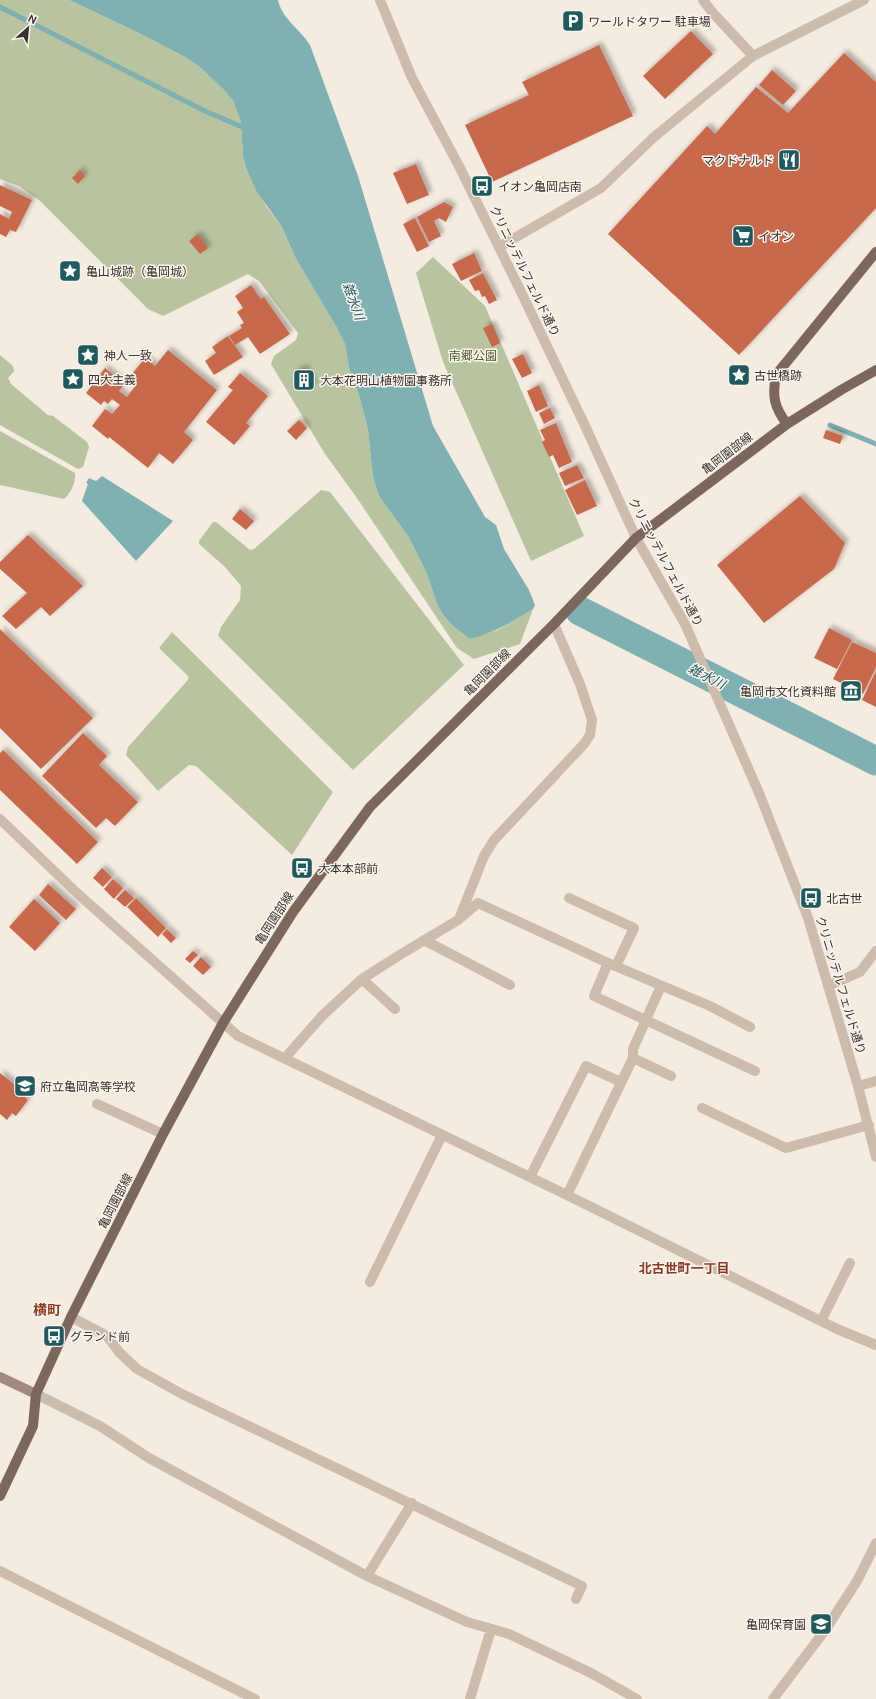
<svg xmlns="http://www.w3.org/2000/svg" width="876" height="1699" viewBox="0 0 876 1699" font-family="Ubuntu,'Noto Sans JP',sans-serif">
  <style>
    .green { fill: #b8c4a0 }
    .water { fill: #7fb0b2 }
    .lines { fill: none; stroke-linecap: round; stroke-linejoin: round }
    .stream { stroke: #7fb0b2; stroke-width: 5 }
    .river { stroke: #7fb0b2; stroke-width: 29 }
    .building { fill: #c8694b; filter: url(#shadow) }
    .minor { stroke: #cdbbac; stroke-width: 10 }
    .tertiary { stroke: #cdbbac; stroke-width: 10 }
    .secondary { stroke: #a18a7d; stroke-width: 10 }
    .primary { stroke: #7d675c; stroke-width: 10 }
    .labels { text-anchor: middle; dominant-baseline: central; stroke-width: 3; stroke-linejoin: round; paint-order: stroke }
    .poi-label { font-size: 12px; fill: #3b302b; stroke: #fbf5ee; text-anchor: start }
    .street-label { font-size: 12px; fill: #3b302b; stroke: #fbf5ee }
    .park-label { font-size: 12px; fill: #4a5a2e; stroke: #fbf5ee }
    .water-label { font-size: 13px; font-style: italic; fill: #1f5a5e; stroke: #fbf5ee }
    .neighbourhood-label { font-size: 13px; font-weight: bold; fill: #8c3b22; stroke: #fbf5ee }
    .quarter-label { font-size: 14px; font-weight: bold; fill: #8c3b22; stroke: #fbf5ee }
  </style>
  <defs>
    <filter id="shadow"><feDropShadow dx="3.5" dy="-3.5" stdDeviation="2" flood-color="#0004"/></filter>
  </defs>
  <rect width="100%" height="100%" fill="#f4ebe1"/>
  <path class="green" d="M0 0H69L137 32 185 57 200 67 224 90 234 102 240 114 241 122 243 156 246 168 266 206 282 227 295 257 337 328 345 344 349 368 359 395 368 430 373 477 379 496 408 536 427 574 437 604 443 615 454 627 470 639 498 630 533 609 520 644 474 659 457 648 357 498 325 454 271 364 274 356 296 340 298 333 259 281 248 274 163 316 148 309 39 200 19 186 0 179Z
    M433 257 485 306 584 536 531 561 443 362 416 273Z
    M0 355 13 366 14 371 8 378 11 384 48 415 53 416 87 442 89 447 83 467 78 469 0 425Z
    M0 431 75 473C76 482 71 493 64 499L0 485Z
    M321 490 330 492 464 665 353 770 218 636 221 627 240 600 241 586 225 567 199 544V541L213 522H216L250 550 254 549Z
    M172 632 333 792 292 855 196 766 189 765 158 791 126 755 128 747 187 681 189 677 159 648Z"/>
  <path class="water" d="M69 0H278C282 19 300 29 310 45L358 176 433 426 485 517 496 525 504 549 529 590 535 605 533 609C512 622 494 633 470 639L454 627 443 615 437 604 427 574 408 536 379 496 373 477 368 430 359 395 349 368 345 344 337 328 295 257 282 227 257 192 246 168 243 156 241 122 234 102 224 90 200 67 185 57 137 32Z
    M102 476 173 521 136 561 82 501 88 484 86 483 89 478 96 481Z"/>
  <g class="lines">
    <path class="stream" d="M0 7 205 111 242 127
      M830 425 876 444"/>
    <path class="river" d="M580 611 876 761"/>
  </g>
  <path class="building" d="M691 31 713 54 665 99 643 76Z
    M599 45 633 116 492 182 465 125 529 95 522 82Z
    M844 53 876 82V208L739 355 608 234 707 126 715 134 756 87 788 113Z
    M772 70 796 91 783 105 759 85Z
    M416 164 429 195 407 204 393 173Z
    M80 170 85 176 78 184 72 178Z
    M0 185 32 200 16 232 10 230 6 237 0 234V214L9 219 12 212 0 206Z
    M444 202 453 207 446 222 439 218 434 221 441 236 429 242 417 217Z
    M415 218 429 246 417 252 403 224Z
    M198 234 208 248 200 254 189 241Z
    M474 253 482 271 461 281 452 264Z
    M483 273 497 300 489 304 485 296 482 297 479 290 475 291 469 280Z
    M251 285 261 299 264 297 290 334 260 354 248 337 235 345 229 336 242 328 240 325 244 323 237 312 243 308 235 296Z
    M492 324 500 343 492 347 483 328Z
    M228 336 243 357 214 375 205 361 216 353 212 347Z
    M168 350 217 390 184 432 193 440 173 464 159 453 148 468 109 437 108 439 92 426 105 409 112 414 120 405 112 399 108 404 104 401 101 405 86 393 105 368 124 384 119 391 127 397 136 385 128 379 145 358 155 366Z
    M523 354 532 373 522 378 512 359Z
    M305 368 313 387 302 391 294 372Z
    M240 373 268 396 246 423 250 426 234 445 206 422 233 390 228 387Z
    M539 385 548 406 536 412 527 391Z
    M550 408 555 418 544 424 539 413Z
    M299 420 307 428 296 440 287 431Z
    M556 423 572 462 559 468 553 455 549 457 542 442 545 440 540 430Z
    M826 430 843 436 840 444 823 438Z
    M577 465 584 478 565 486 559 473Z
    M585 480 597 506 577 515 565 490Z
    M800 496 845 543 834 569 764 623 717 565Z
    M240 509 254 521 246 530 232 519Z
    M28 535 83 586 50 616 41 607 16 629 2 616 27 593 0 569V562Z
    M829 628 852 640 837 669 814 658Z
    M0 629 93 718 41 769 0 728Z
    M852 642 876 653V667L863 694 833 679Z
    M876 671V707L862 700Z
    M83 733 107 756 99 765 138 802 115 826 106 818 96 828 42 776Z
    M3 750 98 842 77 864 0 790V753Z
    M102 868 112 877 103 887 93 878Z
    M113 879 123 888 114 899 104 889Z
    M48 884 76 909 66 920 39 895Z
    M125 890 134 898 125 907 116 899Z
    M136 898 166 928 158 937 127 907Z
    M34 899 60 923 35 951 9 927Z
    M167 929 176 938 171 943 162 934Z
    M193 951 198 955 190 963 185 959Z
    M201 957 211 967 203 975 193 966Z
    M0 1073 28 1095 25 1097 28 1100 16 1116 12 1113 7 1120 0 1114Z"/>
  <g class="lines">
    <path class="minor" d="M703 0 712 12 753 56
      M0 819 78 894 238 1036 567 1195 837 1329 876 1345
      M569 898 634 928 616 966
      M459 919 484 856 494 840 584 744 590 735 592 720 580 684 554 624
      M424 940 510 985
      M608 963 594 996 755 1071
      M362 979 395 1009
      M828 986 860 972 876 951
      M285 1058 322 1016 362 979 398 956 458 920 478 903 608 963 710 1006 750 1027
      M633 1058 671 1076
      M858 1086 876 1081
      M97 1104 163 1134
      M702 1108 786 1148 869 1125
      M530 1177 586 1066 621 1082
      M567 1195 633 1058V1049L661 986
      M370 1282 442 1135
      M71 1317 107 1336 119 1352 137 1369 182 1394 582 1586 576 1599
      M821 1321 850 1263
      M36 1394 100 1426 149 1458 367 1576 467 1622 509 1634 591 1673 637 1699
      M0 1571 255 1699
      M367 1576 412 1503
      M470 1699 491 1629
      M773 1699 826 1629 857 1581 876 1543"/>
    <path class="tertiary" d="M380 0 412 78 459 166 522 294 587 430 636 538 685 624 759 793 808 918 858 1086 876 1157
      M499 247 601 188 654 137 753 56 864 0"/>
    <path class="secondary" d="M0 1377 36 1394"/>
    <path class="primary" d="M787 424C774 407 772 396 776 375L876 252
      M0 1496 33 1426 36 1394 71 1317 163 1134 223 1023 293 912 370 807 554 624 636 538 787 424 841 390 876 370"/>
  </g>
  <defs>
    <g id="parking-square" transform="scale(1.15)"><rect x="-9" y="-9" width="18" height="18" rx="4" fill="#1f5a5e" stroke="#fbf5ee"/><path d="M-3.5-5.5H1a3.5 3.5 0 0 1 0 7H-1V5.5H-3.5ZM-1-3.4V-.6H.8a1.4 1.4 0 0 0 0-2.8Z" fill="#fff"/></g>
    <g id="restaurant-square" transform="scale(1.15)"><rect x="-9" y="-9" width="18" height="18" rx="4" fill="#1f5a5e" stroke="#fbf5ee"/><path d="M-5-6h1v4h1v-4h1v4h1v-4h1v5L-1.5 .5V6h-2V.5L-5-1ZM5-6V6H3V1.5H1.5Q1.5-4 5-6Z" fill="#fff"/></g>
    <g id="bus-square" transform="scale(1.15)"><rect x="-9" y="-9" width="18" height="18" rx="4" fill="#1f5a5e" stroke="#fbf5ee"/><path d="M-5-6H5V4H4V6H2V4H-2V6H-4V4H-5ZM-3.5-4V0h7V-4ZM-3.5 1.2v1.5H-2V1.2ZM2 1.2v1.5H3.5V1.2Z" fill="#fff"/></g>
    <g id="supermarket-square" transform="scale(1.15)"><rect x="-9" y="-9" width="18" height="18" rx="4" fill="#1f5a5e" stroke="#fbf5ee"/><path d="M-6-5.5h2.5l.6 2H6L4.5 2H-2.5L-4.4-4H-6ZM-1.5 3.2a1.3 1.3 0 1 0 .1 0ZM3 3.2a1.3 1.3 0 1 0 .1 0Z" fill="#fff"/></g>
    <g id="sight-square" transform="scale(1.15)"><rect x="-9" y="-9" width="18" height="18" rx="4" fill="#1f5a5e" stroke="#fbf5ee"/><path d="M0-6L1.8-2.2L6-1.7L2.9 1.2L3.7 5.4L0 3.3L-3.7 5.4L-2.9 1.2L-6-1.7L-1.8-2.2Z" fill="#fff"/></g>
    <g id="building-square" transform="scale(1.15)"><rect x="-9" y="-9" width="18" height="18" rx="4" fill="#1f5a5e" stroke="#fbf5ee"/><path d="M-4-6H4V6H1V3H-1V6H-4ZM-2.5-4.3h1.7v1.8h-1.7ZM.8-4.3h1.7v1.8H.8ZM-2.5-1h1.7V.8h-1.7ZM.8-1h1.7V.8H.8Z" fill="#fff"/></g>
    <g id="museum-square" transform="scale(1.15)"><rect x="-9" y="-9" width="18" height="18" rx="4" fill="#1f5a5e" stroke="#fbf5ee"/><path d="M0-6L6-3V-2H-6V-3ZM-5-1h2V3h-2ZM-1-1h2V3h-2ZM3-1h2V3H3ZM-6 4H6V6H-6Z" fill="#fff"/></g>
    <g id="school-square" transform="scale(1.15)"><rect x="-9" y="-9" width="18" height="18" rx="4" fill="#1f5a5e" stroke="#fbf5ee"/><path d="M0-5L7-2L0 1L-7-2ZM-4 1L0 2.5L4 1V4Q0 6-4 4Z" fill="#fff"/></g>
  </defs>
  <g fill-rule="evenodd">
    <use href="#parking-square" x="573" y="21"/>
    <use href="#restaurant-square" x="789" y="160"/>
    <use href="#bus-square" x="482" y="186"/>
    <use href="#supermarket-square" x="743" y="236"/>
    <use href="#sight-square" x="70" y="271"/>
    <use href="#sight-square" x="88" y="355"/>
    <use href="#sight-square" x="739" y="375"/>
    <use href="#sight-square" x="73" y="379"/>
    <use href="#building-square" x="304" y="380"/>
    <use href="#museum-square" x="851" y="691"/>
    <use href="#bus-square" x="302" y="868"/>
    <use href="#bus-square" x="811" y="898"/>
    <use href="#school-square" x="25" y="1086"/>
    <use href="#bus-square" x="54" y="1336"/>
    <use href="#school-square" x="821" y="1624"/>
  </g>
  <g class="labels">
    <g class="poi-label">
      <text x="588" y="21">ワールドタワー 駐車場</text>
      <text x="774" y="160" text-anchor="end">マクドナルド</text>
      <text x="498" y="186">イオン亀岡店南</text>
      <text x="758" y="236">イオン</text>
      <text x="86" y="271">亀山城跡（亀岡城）</text>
      <text x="104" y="355">神人一致</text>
      <text x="754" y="375">古世橋跡</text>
      <text x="88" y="379">四大主義</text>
      <text x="320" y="380">大本花明山植物園事務所</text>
      <text x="836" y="691" text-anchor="end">亀岡市文化資料館</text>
      <text x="318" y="868">大本本部前</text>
      <text x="826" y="898">北古世</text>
      <text x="40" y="1086">府立亀岡高等学校</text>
      <text x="70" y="1336">グランド前</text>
      <text x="806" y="1624" text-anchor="end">亀岡保育園</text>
    </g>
    <g class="street-label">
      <text transform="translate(525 271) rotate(64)">クリニッテルフェルド通り</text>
      <text transform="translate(727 453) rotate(-37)">亀岡園部線</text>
      <text transform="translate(666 562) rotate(62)">クリニッテルフェルド通り</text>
      <text transform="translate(487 672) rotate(-45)">亀岡園部線</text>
      <text transform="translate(274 918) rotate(-57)">亀岡園部線</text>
      <text transform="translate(841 985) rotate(73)">クリニッテルフェルド通り</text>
      <text transform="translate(115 1201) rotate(-63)">亀岡園部線</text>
    </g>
    <g class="park-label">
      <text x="473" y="355">南郷公園</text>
    </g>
    <g class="water-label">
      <text transform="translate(354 301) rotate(70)">雑水川</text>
      <text transform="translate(707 676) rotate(27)">雑水川</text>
    </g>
    <g class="neighbourhood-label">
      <text x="684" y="1268">北古世町一丁目</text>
    </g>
    <g class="quarter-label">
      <text x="47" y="1310">横町</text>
    </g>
  </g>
  <g transform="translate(28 28) rotate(27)" stroke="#fbf5ee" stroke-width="3" paint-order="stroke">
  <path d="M0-3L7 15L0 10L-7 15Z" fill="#3b302b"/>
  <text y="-6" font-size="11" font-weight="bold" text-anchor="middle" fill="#3b302b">N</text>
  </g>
</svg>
